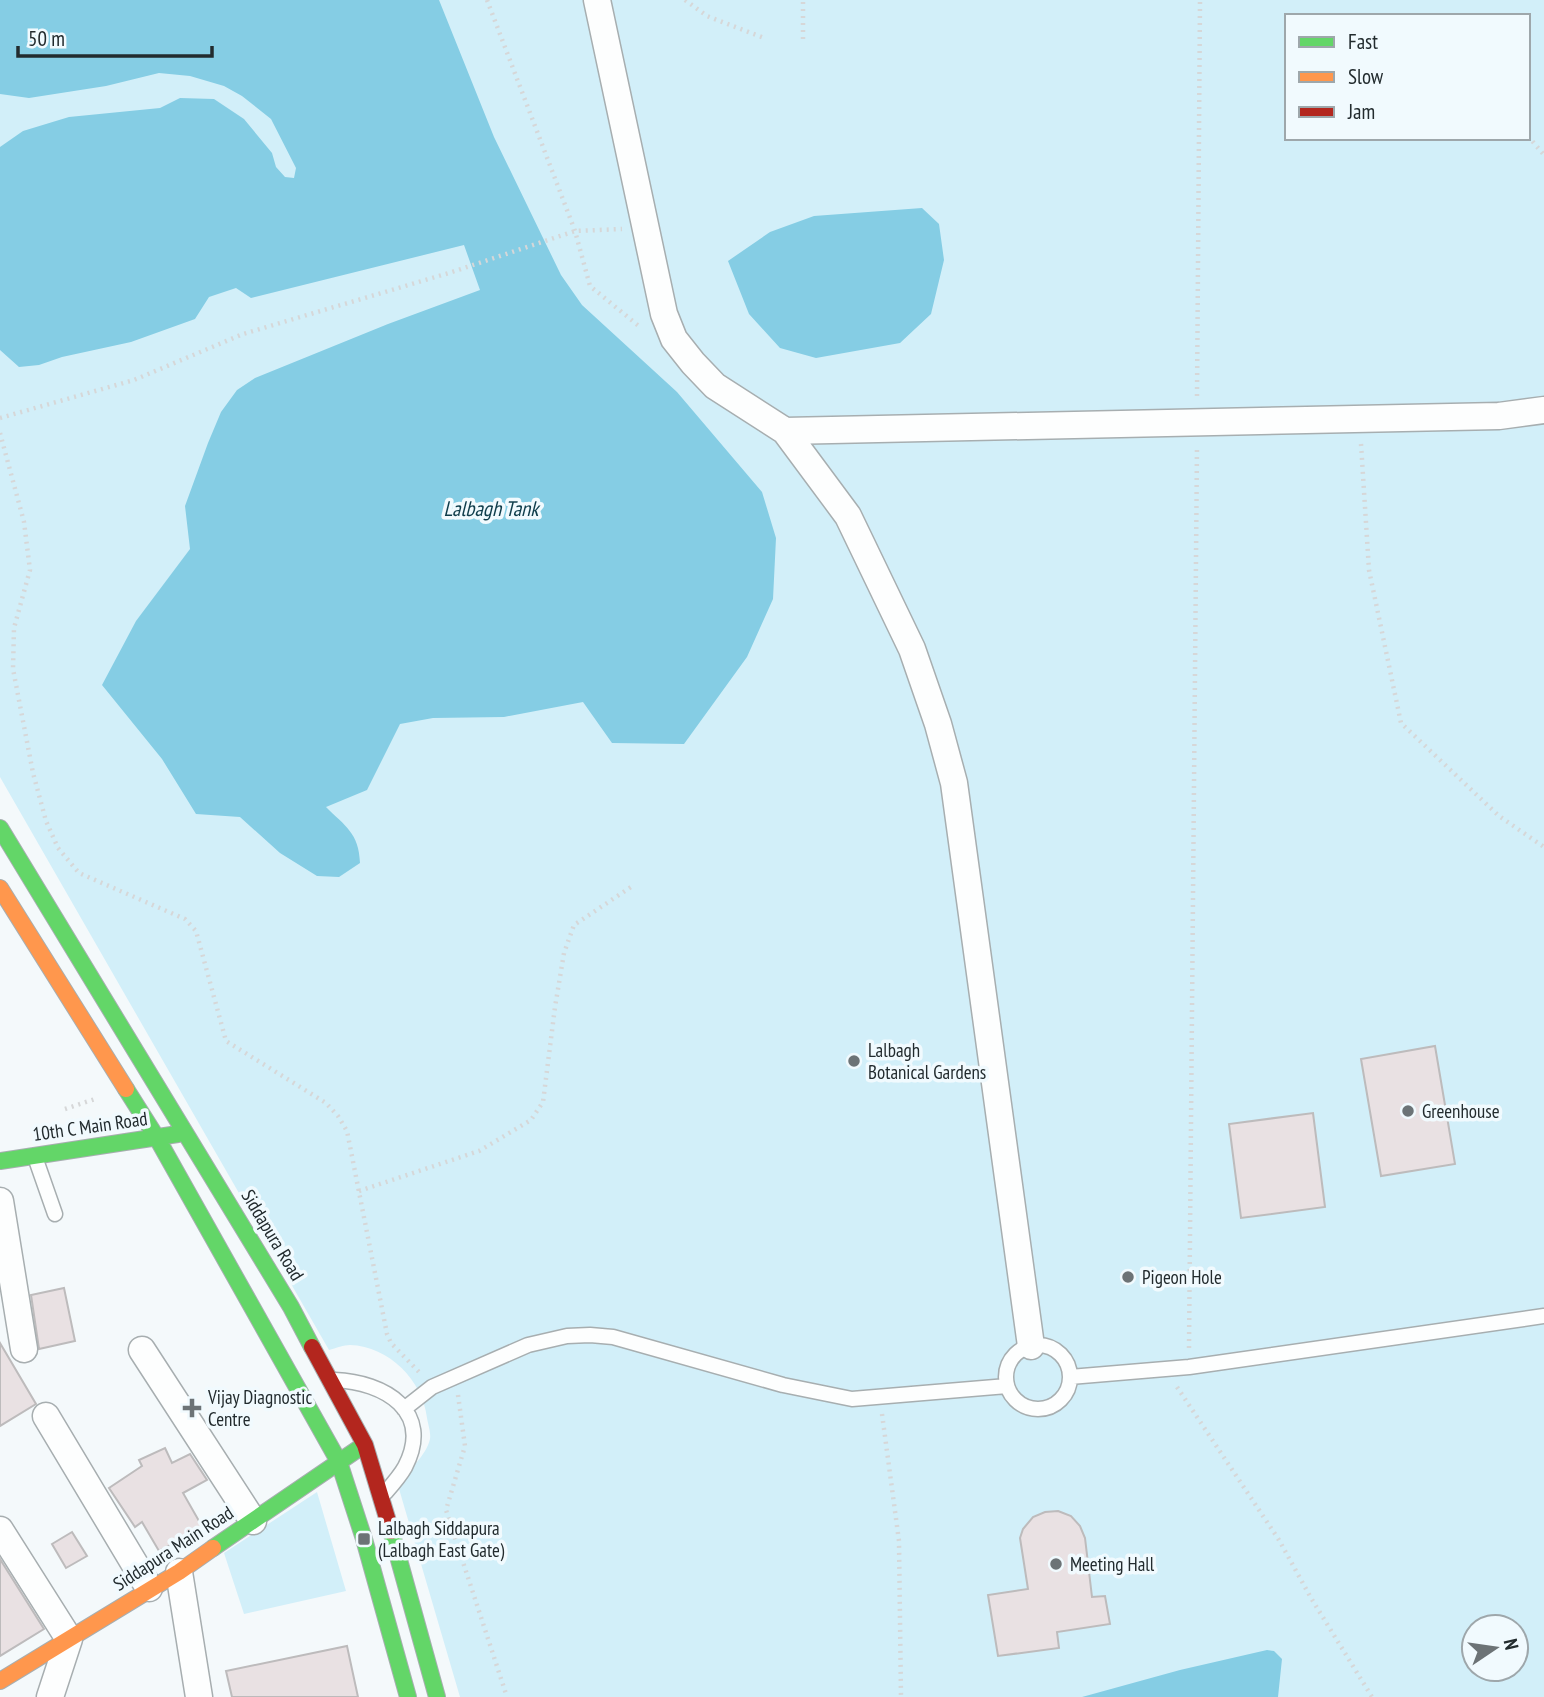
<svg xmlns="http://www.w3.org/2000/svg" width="1544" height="1697" viewBox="0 0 1544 1697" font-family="'PT Sans Narrow',sans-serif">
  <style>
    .green { fill: #d2eff9; fill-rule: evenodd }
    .water { fill: #85cde4 }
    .building { fill: #e9e1e3; stroke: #bdbbbc; stroke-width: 2 }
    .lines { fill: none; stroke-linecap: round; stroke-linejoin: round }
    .lane-casing { stroke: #a7aeb0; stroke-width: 17 }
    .street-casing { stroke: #a7aeb0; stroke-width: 29 }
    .fast-casing { stroke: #a7aeb0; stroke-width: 18 }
    .slow-casing { stroke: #a7aeb0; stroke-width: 18 }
    .jam-casing { stroke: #a7aeb0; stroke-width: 18 }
    .path { stroke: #d6d7d8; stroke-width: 4.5; stroke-dasharray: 2 5; stroke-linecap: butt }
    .lane { stroke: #fdfefe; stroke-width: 14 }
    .street { stroke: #fdfefe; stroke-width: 26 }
    .fast { stroke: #63d668; stroke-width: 16 }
    .slow { stroke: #ff974d; stroke-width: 16 }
    .jam { stroke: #b3261e; stroke-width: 16 }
    .poi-dot { fill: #6c7376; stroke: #f1fafe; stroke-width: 2.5 }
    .labels { text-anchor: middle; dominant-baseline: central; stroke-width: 7; stroke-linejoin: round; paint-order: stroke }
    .poi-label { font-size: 19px; fill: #222b2e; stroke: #f1fafe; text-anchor: start }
    .street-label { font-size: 19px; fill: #222b2e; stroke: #f1fafe }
    .water-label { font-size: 21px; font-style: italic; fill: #0f3d4b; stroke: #f1fafe }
  </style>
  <rect width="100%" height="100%" fill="#f4f9fb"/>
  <path class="green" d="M0 0H1544V1697H460L397 1482C409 1470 426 1456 430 1439 431 1433 428 1424 427 1418 423 1381 389 1346 350 1345 344 1345 336 1348 329 1350L0 777ZM1287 16H1528V138H1287ZM1474 1627H1516V1669H1474Z
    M317 1492 346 1591 244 1614 224 1553Z"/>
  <path class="water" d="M0 0H439L494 137 561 275 582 305 677 392 762 492 776 538 773 599 747 657 684 744 612 743 583 702 504 717 433 718 400 724 367 790 326 807C345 826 359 833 360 863L339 877 317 876 280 853 240 817 196 814 162 759 102 685 136 621 190 549 185 506 208 443 221 412 237 390 255 378 388 324 480 290 464 245 251 298 236 288 209 297 195 319 131 342 62 357 39 365 19 367 0 350V147L23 131 69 117 160 108 180 98 214 99 244 119 272 153 276 167 285 177 294 178 296 168 271 119 242 96 224 86 190 76 159 73 106 86 29 98 0 94Z
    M922 208 939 224 944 260 931 314 900 343 816 358 780 348 749 314 728 261 770 232 814 216Z
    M1267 1650 1274 1651 1282 1659 1278 1697H1082L1180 1670Z"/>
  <path class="building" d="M1435 1046 1455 1164 1381 1176 1361 1059Z
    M1313 1113 1325 1207 1241 1218 1229 1124Z
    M64 1288 75 1341 39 1349 31 1295Z
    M0 1343 36 1404 0 1426Z
    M165 1448 172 1463 190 1454 207 1480 183 1493 203 1528 159 1551 142 1522 135 1527 109 1488 142 1466 139 1460Z
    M1058 1511 1071 1516 1080 1526 1085 1538 1092 1597 1105 1596 1110 1624 1057 1632 1059 1648 998 1656 988 1595 1028 1589 1020 1538 1023 1529 1033 1517 1045 1512Z
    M72 1532 87 1556 66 1568 52 1544Z
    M0 1559 44 1629 0 1656Z
    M347 1646 358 1697H232L226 1671Z"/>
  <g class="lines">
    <g class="lane-casing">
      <path id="lane" d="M35 1157 55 1214
        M1006 1377a32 32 0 1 1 64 0a32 32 0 1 1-64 0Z
        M1070 1377 1189 1367 1544 1316
        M335 1380C384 1382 434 1411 405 1467 400 1476 392 1485 385 1493
        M404 1409 432 1387 528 1345 567 1336 590 1335 613 1337 783 1385 852 1399 1007 1386"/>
    </g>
    <g class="street-casing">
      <path id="street" d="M597 0 664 314 674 339 693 363 715 386 785 431 848 516 912 649 938 724 954 783 1031 1346
        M785 431 1499 416 1544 410
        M0 1201 24 1349
        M142 1350 253 1521
        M46 1416 149 1588
        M0 1530 69 1639 50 1697
        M179 1572 199 1697"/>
    </g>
    <g class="fast-casing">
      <path id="fast" d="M0 828 291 1307 312 1347
        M126 1089 157 1138 339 1462 364 1539 408 1697
        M0 1161 178 1134
        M391 1531 437 1697
        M213 1548 358 1449"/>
    </g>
    <g class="slow-casing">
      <path id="slow" d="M0 888 126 1089
        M0 1681 179 1572 213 1548"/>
    </g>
    <g class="jam-casing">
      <path id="jam" d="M312 1347 365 1445 391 1531"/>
    </g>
    <path class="path" d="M487 0 575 231 590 286 640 327
      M685 0 707 16 764 38
      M803 39V0
      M1528 136 1544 155
      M1197 396 1200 0
      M0 418 134 380 243 334 449 273 575 231 622 229
      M0 433 24 522 30 570 14 628 13 669 33 773 46 821 58 848 79 873 185 919 196 931 226 1041 326 1103 338 1116 347 1131 387 1334 391 1343 419 1372
      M1361 444 1369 570 1401 723 1499 816 1544 847
      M65 1109 98 1098
      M359 1191 479 1151 531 1120 543 1102 555 1007 564 953 574 925 631 887
      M1189 1348 1197 447
      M1177 1387 1279 1540 1311 1598 1372 1697
      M458 1395 465 1446 446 1510 507 1697
      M882 1414 899 1541 901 1697"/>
    <use href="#lane" class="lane"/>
    <use href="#street" class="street"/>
    <use href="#fast" class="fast"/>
    <use href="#slow" class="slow"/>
    <use href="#jam" class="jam"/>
  </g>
  <g class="poi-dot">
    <circle cx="854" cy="1061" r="7"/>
    <circle cx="1408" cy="1111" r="7"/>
    <circle cx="1128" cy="1277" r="7"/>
    <path d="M188.5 1397.5h7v7h7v7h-7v7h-7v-7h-7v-7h7z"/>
    <rect x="357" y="1532" width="14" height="14" rx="3.5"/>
    <circle cx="1056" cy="1564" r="7"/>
  </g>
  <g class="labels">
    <g class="poi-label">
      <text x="868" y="1050">Lalbagh<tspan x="868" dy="22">Botanical Gardens</tspan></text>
      <text x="1422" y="1111">Greenhouse</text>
      <text x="1142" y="1277">Pigeon Hole</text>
      <text x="208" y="1397">Vijay Diagnostic<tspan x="208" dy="22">Centre</tspan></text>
      <text x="378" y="1528">Lalbagh Siddapura<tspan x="378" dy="22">(Lalbagh East Gate)</tspan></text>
      <text x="1070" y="1564">Meeting Hall</text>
    </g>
    <g class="street-label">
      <text transform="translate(90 1126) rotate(-8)">10th C Main Road</text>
      <text transform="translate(273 1235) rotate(59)">Siddapura Road</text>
      <text transform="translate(173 1548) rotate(-33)">Siddapura Main Road</text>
    </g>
    <g class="water-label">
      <text x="491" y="508">Lalbagh Tank</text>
    </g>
  </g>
  <rect x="1285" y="14" width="245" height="126" fill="#f1fafe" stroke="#9ea7ab" stroke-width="2"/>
  <rect x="1299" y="37" width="35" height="10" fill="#63d668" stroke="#9ea7ab" stroke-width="2"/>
  <text x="1348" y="49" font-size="21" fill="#222b2e">Fast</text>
  <rect x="1299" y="72" width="35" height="10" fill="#ff974d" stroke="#9ea7ab" stroke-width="2"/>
  <text x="1348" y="84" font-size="21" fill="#222b2e">Slow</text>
  <rect x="1299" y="107" width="35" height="10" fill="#b3261e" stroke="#9ea7ab" stroke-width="2"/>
  <text x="1348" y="119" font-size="21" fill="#222b2e">Jam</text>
  <g transform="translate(1495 1648) rotate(77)"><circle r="33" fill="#f1fafe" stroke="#9ea7ab" stroke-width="2"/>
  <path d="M0-5L12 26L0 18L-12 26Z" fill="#6c7376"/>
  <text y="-10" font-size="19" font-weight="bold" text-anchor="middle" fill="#222b2e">N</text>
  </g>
  <path d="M18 46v10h194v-10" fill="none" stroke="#222b2e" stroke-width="3.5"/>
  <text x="28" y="46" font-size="21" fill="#222b2e" stroke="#f1fafe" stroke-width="5" paint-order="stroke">50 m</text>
</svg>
